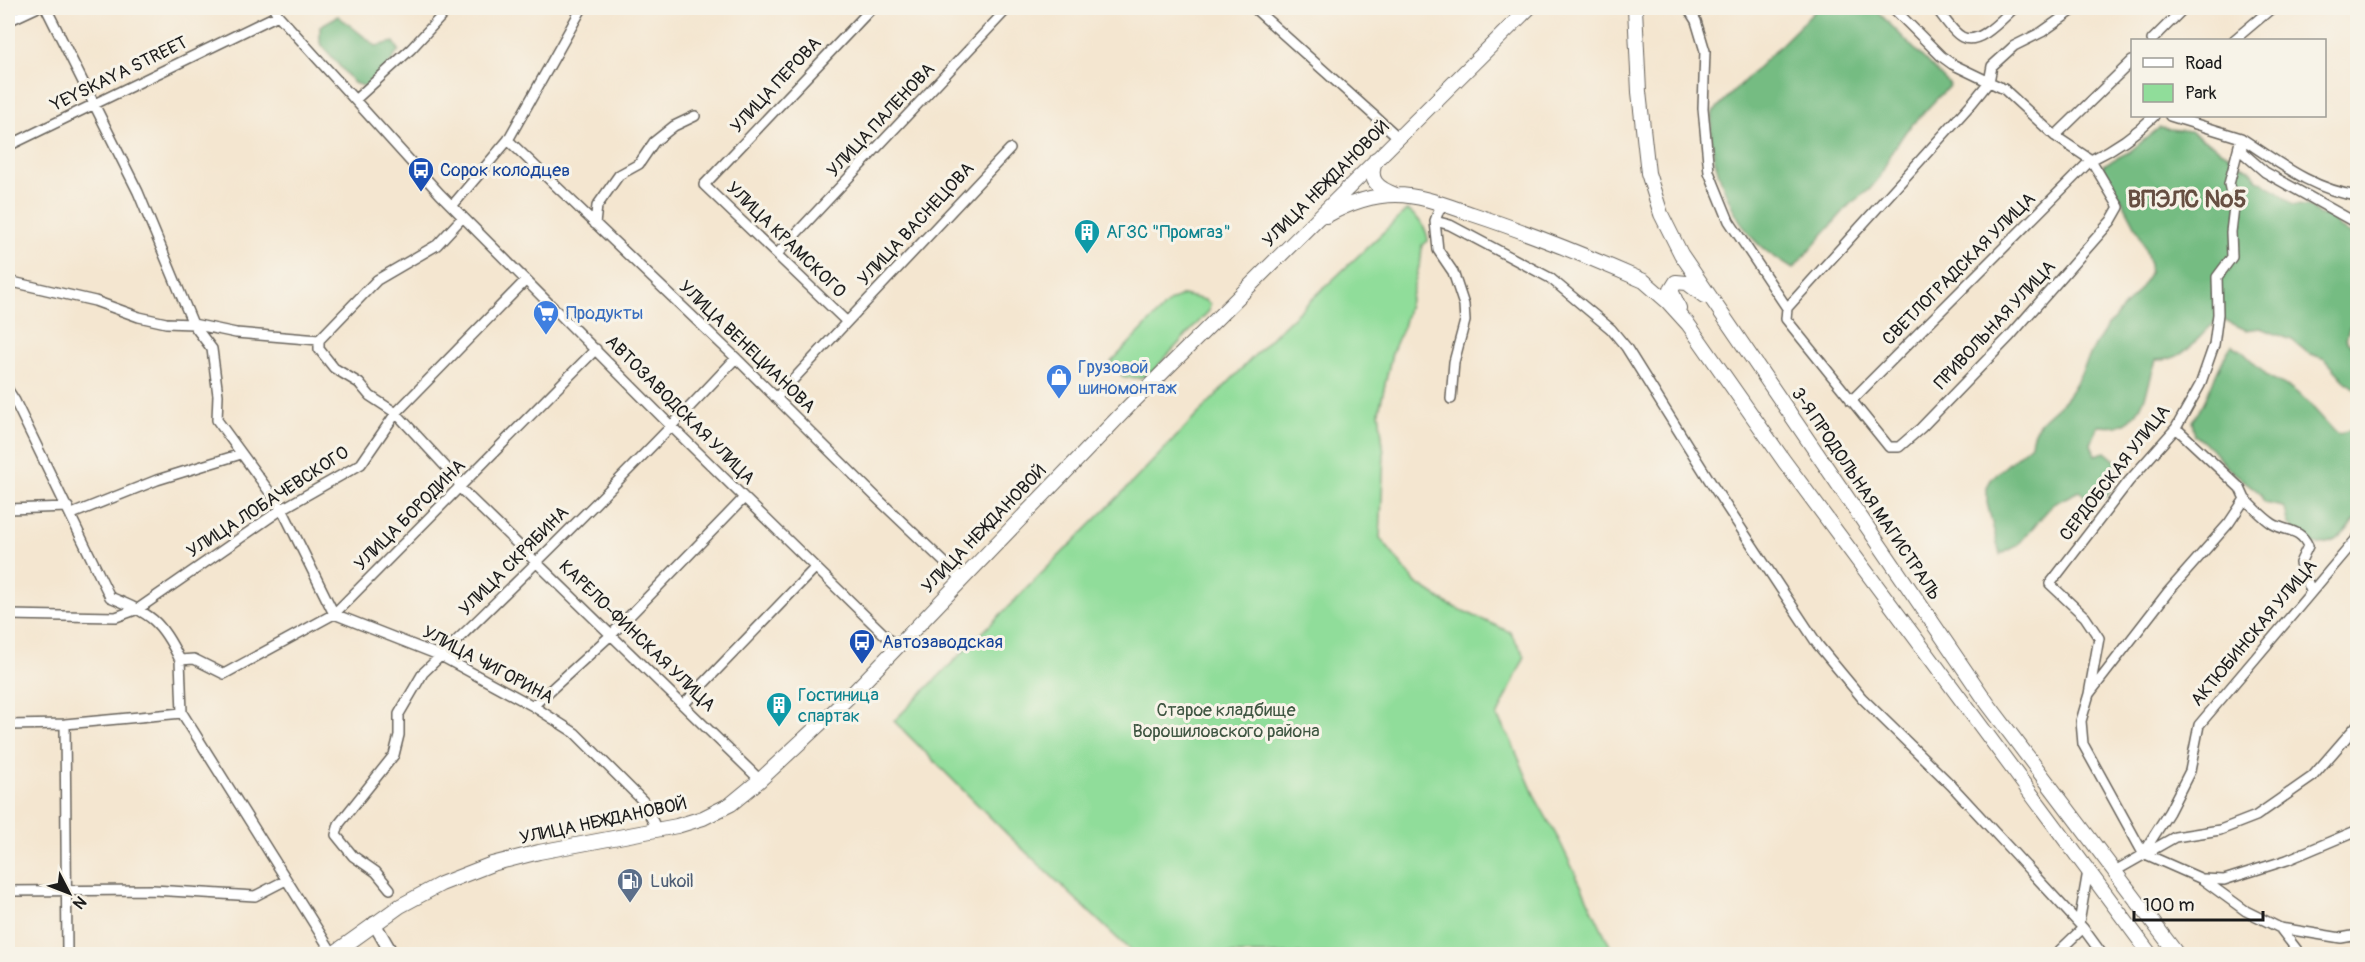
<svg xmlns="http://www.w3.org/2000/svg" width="2365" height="962" viewBox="0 0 2365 962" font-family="Pangolin,sans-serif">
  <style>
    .green { fill: #90dd9a; stroke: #567c5b; stroke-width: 1.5 }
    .forest { fill: #74bc82; stroke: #486c4f; stroke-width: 1.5 }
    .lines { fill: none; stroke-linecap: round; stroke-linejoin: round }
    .minor-casing { stroke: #68635b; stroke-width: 12 }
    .major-casing { stroke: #68635b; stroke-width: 15 }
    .highway-casing { stroke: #68635b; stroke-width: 16 }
    .minor { stroke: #fff; stroke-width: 9 }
    .major { stroke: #fff; stroke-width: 12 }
    .highway { stroke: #fff; stroke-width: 14 }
    .labels { text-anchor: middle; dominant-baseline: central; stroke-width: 6; stroke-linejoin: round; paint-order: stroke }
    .street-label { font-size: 18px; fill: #1c1c1c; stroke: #f7f3e8 }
    .transit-label { font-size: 18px; fill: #164399; stroke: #f7f3e8; text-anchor: start }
    .culture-label { font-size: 18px; fill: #0d838f; stroke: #f7f3e8; text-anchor: start }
    .shop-label { font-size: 18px; fill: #366cbe; stroke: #f7f3e8; text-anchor: start }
    .park-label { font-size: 18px; fill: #3f5642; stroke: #f7f3e8 }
    .service-label { font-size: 18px; fill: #4e5e75; stroke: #f7f3e8; text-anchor: start }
    .district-label { font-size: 24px; font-weight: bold; fill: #664e41; stroke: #f7f3e8 }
  </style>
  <rect width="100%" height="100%" fill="#f7f3e8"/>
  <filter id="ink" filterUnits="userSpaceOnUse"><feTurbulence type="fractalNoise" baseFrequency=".0167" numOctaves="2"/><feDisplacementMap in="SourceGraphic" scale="12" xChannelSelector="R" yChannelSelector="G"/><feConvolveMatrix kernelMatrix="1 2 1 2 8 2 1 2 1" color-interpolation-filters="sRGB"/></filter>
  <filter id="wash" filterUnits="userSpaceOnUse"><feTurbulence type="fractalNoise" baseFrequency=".008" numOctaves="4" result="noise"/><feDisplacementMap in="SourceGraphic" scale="24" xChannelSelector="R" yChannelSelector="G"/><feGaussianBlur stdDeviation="1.35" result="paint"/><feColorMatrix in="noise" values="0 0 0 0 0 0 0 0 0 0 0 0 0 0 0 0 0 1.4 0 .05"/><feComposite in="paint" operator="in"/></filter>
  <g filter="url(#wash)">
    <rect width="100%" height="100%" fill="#f4e6d0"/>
    <path class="green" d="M1407 210C1417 216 1427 228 1428 240L1422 245 1421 259 1403 327 1392 353 1379 411 1384 454 1380 538 1416 583 1448 604 1510 632 1525 656 1497 717 1510 738 1536 799 1559 840 1614 954H1134L1010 837 894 721 1124 491 1276 333Z
      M1183 295 1205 300 1210 304 1209 311 1150 374 1140 378 1123 377 1111 362 1169 302Z"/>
    <path class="forest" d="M1818 8H1874L1950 85 1906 131 1891 153 1880 177 1869 190 1850 204 1793 269C1777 259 1761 249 1749 234 1727 205 1704 148 1713 112Z
      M338 16 376 46 394 42 399 50 378 81 366 87 354 83 320 43V26Z
      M2159 128 2190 131 2228 154 2234 163 2244 166 2252 171 2257 180 2278 191 2293 205 2309 206 2318 214 2331 217 2339 227 2357 238V324L2349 328 2346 339 2357 350V391L2344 380 2325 359 2308 353 2292 340 2260 328 2246 330 2227 321 2218 320C2196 337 2187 361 2156 360 2148 382 2146 419 2117 426 2111 427 2104 426 2098 426L2091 444 2095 455 2105 452 2117 462C2113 489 2113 499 2084 506L2085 496 2079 491 2053 504 2017 546 2000 555 1987 503V487L1992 478 2031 444C2033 419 2057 412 2069 394 2083 374 2090 350 2105 330 2114 316 2147 286 2149 272 2153 251 2117 190 2104 172L2103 165 2129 152Z
      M2232 345 2241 350 2267 376 2292 389 2307 401 2335 432 2339 434 2357 427V518C2339 540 2334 546 2305 544L2288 523 2287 515 2283 507 2264 503 2260 493 2228 468 2211 448 2195 435 2192 421C2210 399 2215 368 2232 345Z"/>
  </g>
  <g filter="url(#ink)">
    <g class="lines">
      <g class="minor-casing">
        <path id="minor" d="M46 8 138 192 193 324 212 349 218 395 217 420 282 509 334 614 441 656 533 706 575 733 643 801 657 830
          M274 8 278 15 440 194 672 427 897 647
          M648 8H671
          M1254 8 1398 137
          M1688 8 1696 21 1705 51 1703 108 1709 172 1729 221 1787 308
          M1893 8 1941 56 1952 64 2004 89 2055 136 2091 160C2114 149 2136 134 2154 116
          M1936 8C1943 16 1952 32 1962 37 1979 46 2002 19 2014 8
          M8 21 36 8
          M2152 40 2184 8
          M2234 40 2272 8
          M355 100 411 49 449 8
          M2170 116 2241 138 2242 152 2265 172 2358 224
          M2055 136 2132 61
          M508 140 736 358 880 501 962 579
          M8 146 278 15
          M1441 204 1435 221 1438 250 1453 272 1464 305 1465 321 1454 362 1451 399
          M452 206 508 140 582 8
          M1435 221 1450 225 1550 278 1611 329 1626 347 1713 486 1818 645 1862 698 1951 785 2083 928 2102 954
          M595 224 597 206 619 175 639 164 654 142 674 126 695 116
          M777 254 1008 8
          M8 281 95 301 139 317 166 323 193 324 236 333 319 340 377 280 437 245 463 217
          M847 322 1010 149
          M319 340V349L334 368 359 383 370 396 396 413 457 479 460 488 760 780
          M8 390 15 401 110 597C151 614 161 620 180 660L194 659 224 674 334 614 596 349
          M776 398 847 322 704 185 872 8
          M1851 401 2091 160 2119 207 2111 221 2010 336 1921 428 1899 447H1889L1786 319 1787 308 1972 103 1989 82 1992 66 2014 46 2042 32 2076 8
          M2176 428 2240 488 2245 499 2229 523 2168 592 2089 694 2081 721 2083 744 2143 853 2202 879 2246 911 2280 928 2300 954
          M2245 499C2253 506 2263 518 2273 524 2287 532 2300 528 2308 546L2300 563 2311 591
          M8 509 68 507
          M72 514 157 480 241 454
          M8 615 116 617 138 609 282 509 361 464 396 413 526 280
          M180 660 182 713 333 954
          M2089 694 2099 638 2085 617 2050 584 2129 481 2176 428 2200 385 2214 345 2218 314 2217 277 2232 257 2231 232 2234 207 2229 184 2241 138C2278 162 2313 190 2358 196
          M684 704 815 568
          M533 706 612 634 744 498
          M65 724 67 954
          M8 725 65 724 182 713
          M2143 853 2169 812 2190 771 2199 725 2358 537
          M2115 871 2175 837 2220 830 2256 816 2312 777 2358 724
          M2204 879 2224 880 2287 860 2358 830
          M390 889 376 872 353 856 336 835 339 824 394 755 399 735V714L423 673C530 570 635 466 736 358
          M8 891 153 890 255 896 286 880
          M2079 923 2088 871
          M2280 928 2341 938 2358 935
          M2056 954 2083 928"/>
      </g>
      <g class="major-casing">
        <path id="major" d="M374 923 392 954"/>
      </g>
      <g class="highway-casing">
        <path id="highway" d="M1635 8 1639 92 1648 173 1661 214 1681 254 1988 704 2177 954
          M1376 159C1367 180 1377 188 1396 195
          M1326 216C1347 204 1371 195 1396 195 1421 195 1448 206 1472 214 1530 233 1587 256 1644 281L1668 302 1688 324 1784 461 2150 954
          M1679 308 1671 290 1676 282 1687 283 1704 296
          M333 954 400 906 441 884 492 864 539 852 677 826 703 818 731 804 760 780 853 693 1130 405 1529 8"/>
      </g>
      <use href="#minor" class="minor"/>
      <use href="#major" class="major"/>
      <use href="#highway" class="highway"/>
    </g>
  </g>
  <defs>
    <g id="bus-pin" transform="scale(1.35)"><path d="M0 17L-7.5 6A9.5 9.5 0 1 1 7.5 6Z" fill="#1a4fb4" stroke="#f7f3e8"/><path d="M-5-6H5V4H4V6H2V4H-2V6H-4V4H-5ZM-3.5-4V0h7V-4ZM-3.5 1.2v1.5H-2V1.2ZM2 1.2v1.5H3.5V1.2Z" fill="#fff"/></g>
    <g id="building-pin" transform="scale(1.35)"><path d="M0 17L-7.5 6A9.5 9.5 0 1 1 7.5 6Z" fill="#0f9aa8" stroke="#f7f3e8"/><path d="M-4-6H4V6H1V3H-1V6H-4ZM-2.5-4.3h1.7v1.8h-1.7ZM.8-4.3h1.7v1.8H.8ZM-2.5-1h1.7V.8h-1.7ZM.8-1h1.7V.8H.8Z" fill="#fff"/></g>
    <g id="supermarket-pin" transform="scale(1.35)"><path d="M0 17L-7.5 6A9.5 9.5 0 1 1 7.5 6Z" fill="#3f7fe0" stroke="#f7f3e8"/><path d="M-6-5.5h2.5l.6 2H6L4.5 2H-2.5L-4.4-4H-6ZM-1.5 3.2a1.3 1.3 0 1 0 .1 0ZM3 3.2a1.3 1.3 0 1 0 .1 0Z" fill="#fff"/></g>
    <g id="shop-pin" transform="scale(1.35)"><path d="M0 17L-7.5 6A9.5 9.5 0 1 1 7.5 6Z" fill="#3f7fe0" stroke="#f7f3e8"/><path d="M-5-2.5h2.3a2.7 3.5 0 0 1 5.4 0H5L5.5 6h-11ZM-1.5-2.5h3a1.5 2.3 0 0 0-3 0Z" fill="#fff"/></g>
    <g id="fuel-pin" transform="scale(1.35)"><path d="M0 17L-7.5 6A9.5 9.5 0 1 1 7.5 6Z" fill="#5c6f8a" stroke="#f7f3e8"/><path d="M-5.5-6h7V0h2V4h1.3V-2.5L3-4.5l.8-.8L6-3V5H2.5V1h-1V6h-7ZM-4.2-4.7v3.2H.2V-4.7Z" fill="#fff"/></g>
  </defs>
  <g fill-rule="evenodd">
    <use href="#bus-pin" x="421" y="170"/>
    <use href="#building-pin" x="1087" y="232"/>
    <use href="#supermarket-pin" x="546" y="313"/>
    <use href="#shop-pin" x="1059" y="377"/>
    <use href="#bus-pin" x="862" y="642"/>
    <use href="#building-pin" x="779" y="705"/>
    <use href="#fuel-pin" x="630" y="881"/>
  </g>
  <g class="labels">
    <g class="street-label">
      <text transform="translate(119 74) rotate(-26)">YEYSKAYA STREET</text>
      <text transform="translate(776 85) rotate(-47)">УЛИЦА ПЕРОВА</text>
      <text transform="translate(881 120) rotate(-47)">УЛИЦА ПАЛЕНОВА</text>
      <text transform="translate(1326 184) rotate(-45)">УЛИЦА НЕЖДАНОВОЙ</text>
      <text transform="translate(916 224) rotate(-47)">УЛИЦА ВАСНЕЦОВА</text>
      <text transform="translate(786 240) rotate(44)">УЛИЦА КРАМСКОГО</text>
      <text transform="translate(1959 269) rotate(-45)">СВЕТЛОГРАДСКАЯ УЛИЦА</text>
      <text transform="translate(1995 325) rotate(-47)">ПРИВОЛЬНАЯ УЛИЦА</text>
      <text transform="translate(747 347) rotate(44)">УЛИЦА ВЕНЕЦИАНОВА</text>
      <text transform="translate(680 410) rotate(45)">АВТОЗАВОДСКАЯ УЛИЦА</text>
      <text transform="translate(2115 473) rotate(-52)">СЕРДОБСКАЯ УЛИЦА</text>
      <text transform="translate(1866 494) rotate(56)">3-Я ПРОДОЛЬНАЯ МАГИСТРАЛЬ</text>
      <text transform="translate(268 502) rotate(-33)">УЛИЦА ЛОБАЧЕВСКОГО</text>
      <text transform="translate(410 515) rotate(-45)">УЛИЦА БОРОДИНА</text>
      <text transform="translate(984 529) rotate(-46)">УЛИЦА НЕЖДАНОВОЙ</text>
      <text transform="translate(514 561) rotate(-45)">УЛИЦА СКРЯБИНА</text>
      <text transform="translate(2254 633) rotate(-50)">АКТЮБИНСКАЯ УЛИЦА</text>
      <text transform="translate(637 636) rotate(44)">КАРЕЛО-ФИНСКАЯ УЛИЦА</text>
      <text transform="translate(488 665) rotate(28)">УЛИЦА ЧИГОРИНА</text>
      <text transform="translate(603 821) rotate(-12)">УЛИЦА НЕЖДАНОВОЙ</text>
    </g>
    <g class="transit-label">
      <text x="440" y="170">Сорок колодцев</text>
      <text x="882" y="642">Автозаводская</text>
    </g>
    <g class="culture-label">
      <text x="1106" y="232">АГЗС "Промгаз"</text>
      <text x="798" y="695">Гостиница<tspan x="798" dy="21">спартак</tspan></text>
    </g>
    <g class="shop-label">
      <text x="566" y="313">Продукты</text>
      <text x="1078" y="367">Грузовой<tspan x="1078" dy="21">шиномонтаж</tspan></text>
    </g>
    <g class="park-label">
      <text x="1226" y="710">Старое кладбище<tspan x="1226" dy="21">Ворошиловского района</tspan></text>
    </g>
    <g class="service-label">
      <text x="650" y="881">Lukoil</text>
    </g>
    <g class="district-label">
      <text x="2187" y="199">ВПЭЛС №5</text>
    </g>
  </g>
  <rect width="2365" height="962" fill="none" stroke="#f7f3e8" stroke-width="30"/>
  <rect x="2131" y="39" width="195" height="78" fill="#f7f3e8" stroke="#9f9d96" stroke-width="1.5"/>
  <rect x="2143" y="58" width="30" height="9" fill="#ffffff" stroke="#9f9d96" stroke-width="1.5"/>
  <text x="2185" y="69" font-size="18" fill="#1c1c1c">Road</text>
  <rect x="2143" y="84" width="30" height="18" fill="#90dd9a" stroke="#9f9d96" stroke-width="1.5"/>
  <text x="2185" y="99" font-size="18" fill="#1c1c1c">Park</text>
  <g transform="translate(69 893) rotate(132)" stroke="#f7f3e8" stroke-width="4.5" paint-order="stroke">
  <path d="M0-4.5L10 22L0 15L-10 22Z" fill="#1c1c1c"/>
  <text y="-9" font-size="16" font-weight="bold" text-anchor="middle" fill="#1c1c1c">N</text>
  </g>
  <path d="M2134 911v9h129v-9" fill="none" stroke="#1c1c1c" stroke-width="3"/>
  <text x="2143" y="911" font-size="18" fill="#1c1c1c" stroke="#f7f3e8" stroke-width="4.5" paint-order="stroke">100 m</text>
</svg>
